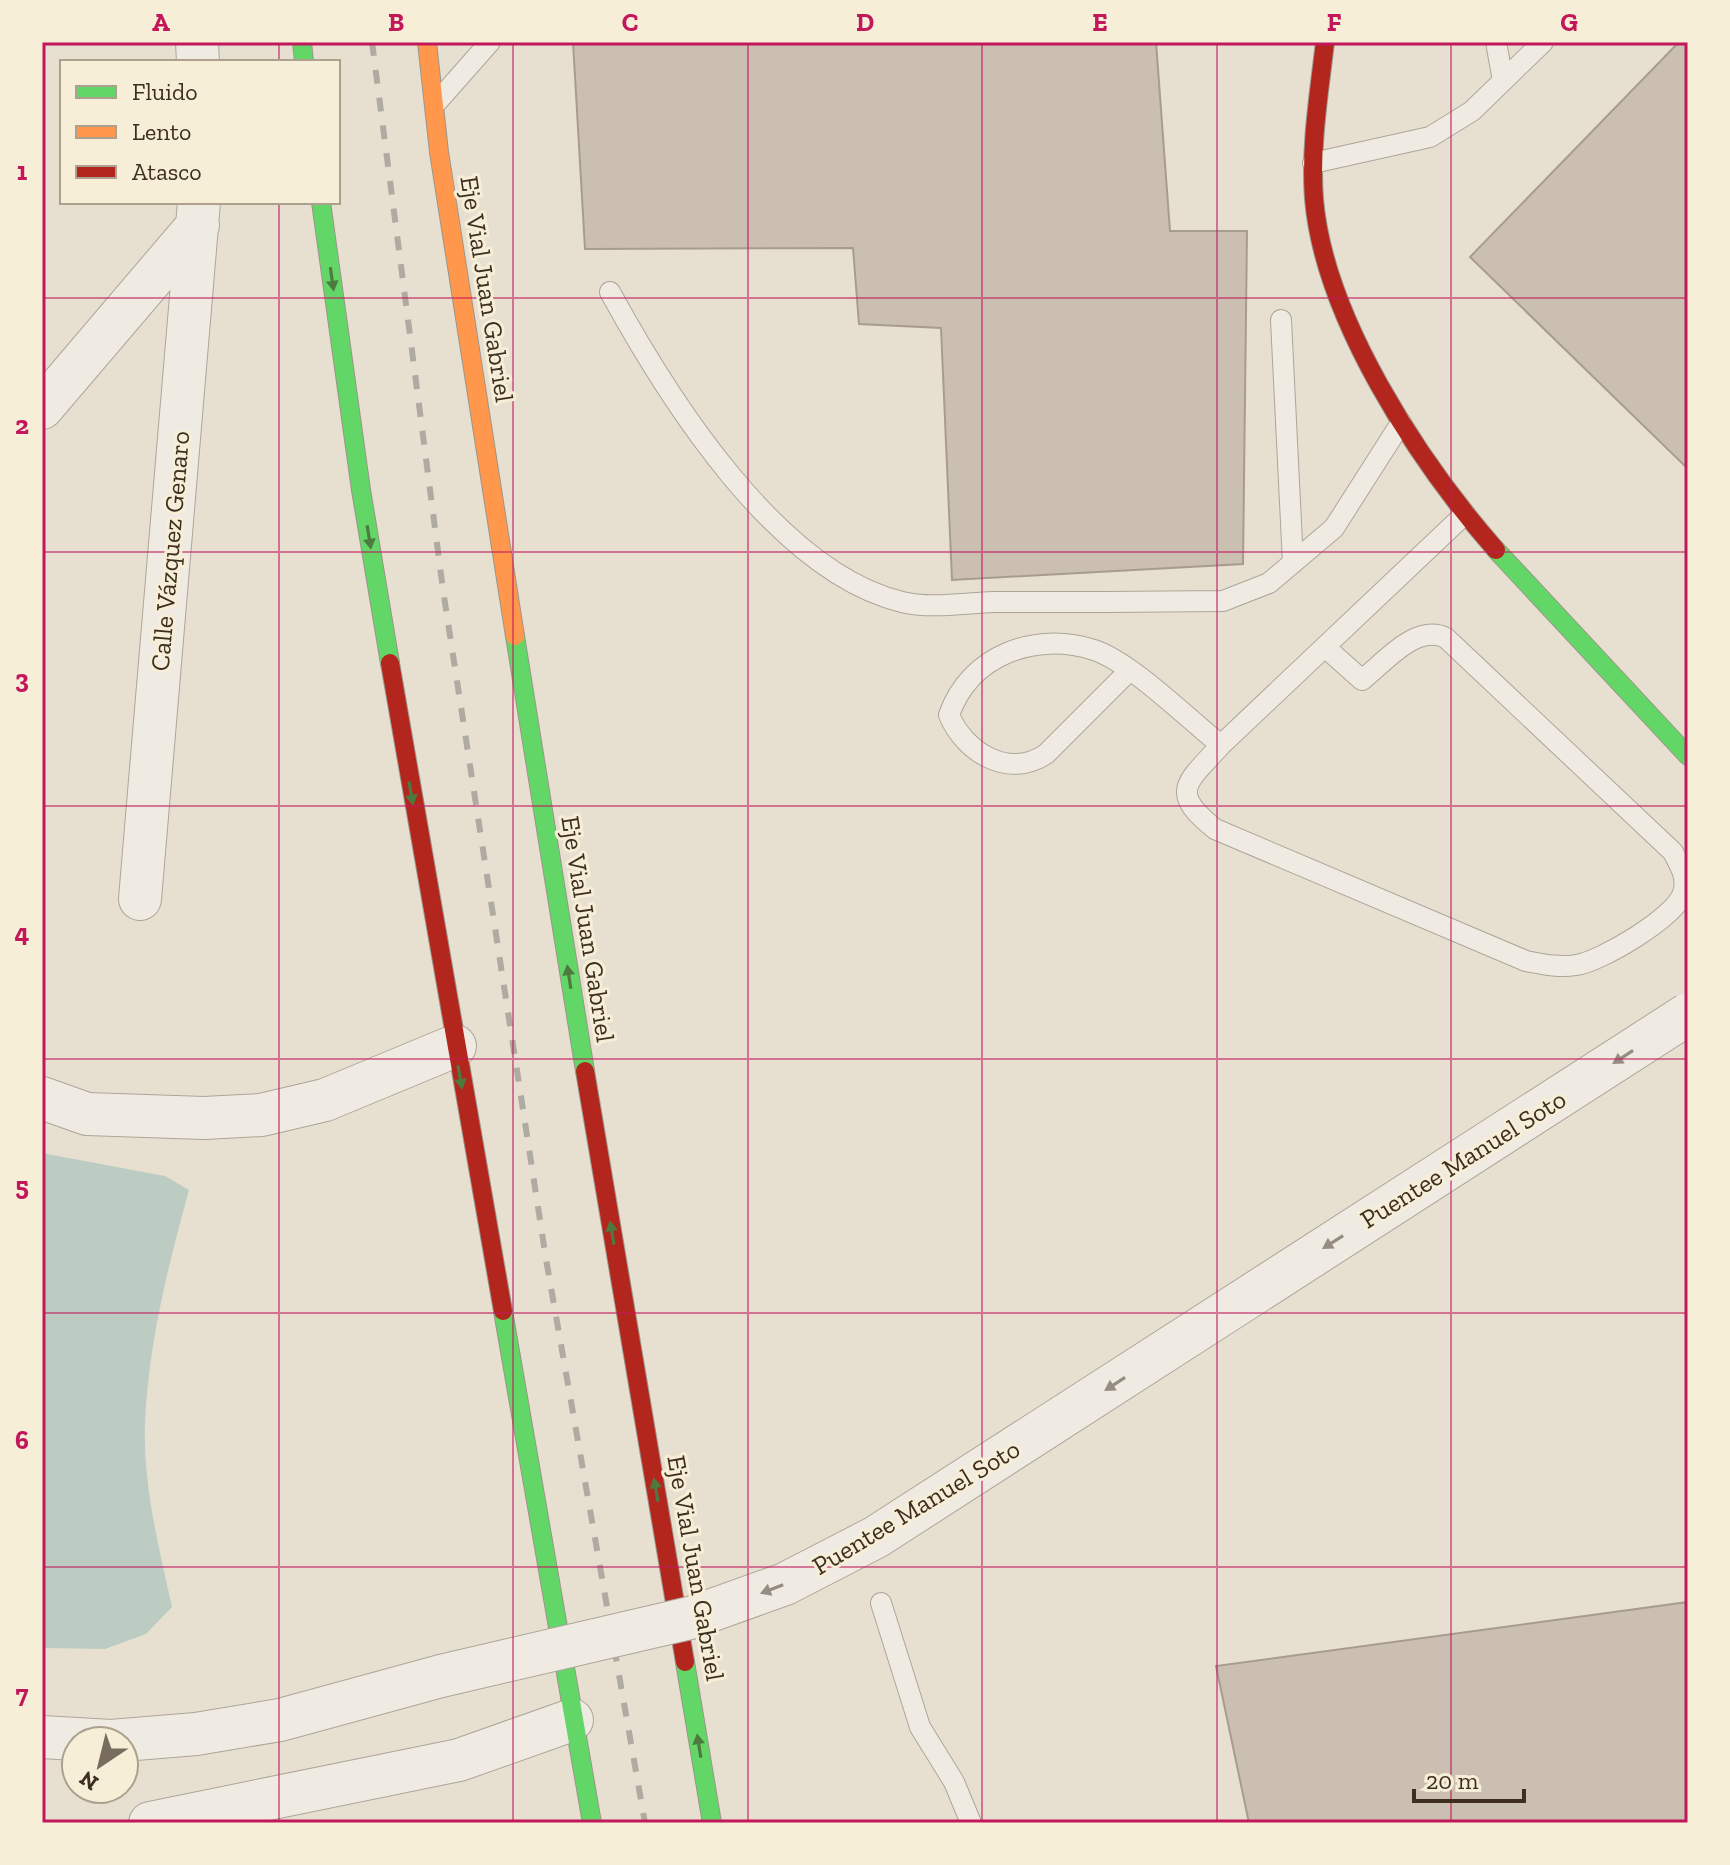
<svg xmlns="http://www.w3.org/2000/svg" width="1730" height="1865" viewBox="0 0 1730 1865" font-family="'Zilla Slab',serif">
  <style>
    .water { fill: #bcccc2 }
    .building { fill: #cbbfb2; stroke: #a89c90; stroke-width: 2 }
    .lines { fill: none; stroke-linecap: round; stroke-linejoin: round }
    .lane-casing { stroke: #ada599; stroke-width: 22 }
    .street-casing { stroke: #ada599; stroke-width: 44 }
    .fast-casing { stroke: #9c958a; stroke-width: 20 }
    .slow-casing { stroke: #9c958a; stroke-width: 20 }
    .jam-casing { stroke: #9c958a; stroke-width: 20 }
    .lane { stroke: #efebe3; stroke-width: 20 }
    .street { stroke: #efebe3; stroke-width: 42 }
    .fast { stroke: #63d668; stroke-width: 18 }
    .slow { stroke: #ff974d; stroke-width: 18 }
    .jam { stroke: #b3261e; stroke-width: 18 }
    .rail { stroke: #afaaa2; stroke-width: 6; stroke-dasharray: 14 14; stroke-linecap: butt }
    .street-bridge-casing { stroke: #ada599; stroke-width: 44; stroke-linecap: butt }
    .street-bridge { stroke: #efebe3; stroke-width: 42 }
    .oneway { fill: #4e7a40 }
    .oneway2 { fill: #968c82 }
    .grid { fill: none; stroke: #c2185b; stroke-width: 2; stroke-opacity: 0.55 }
    .labels { text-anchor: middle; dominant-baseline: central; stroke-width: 6; stroke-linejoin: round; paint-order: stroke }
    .street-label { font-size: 26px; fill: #3d2e20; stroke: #f7eed8 }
    .neatline { fill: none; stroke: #c2185b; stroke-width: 3 }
    .grid-label { font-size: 26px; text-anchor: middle; font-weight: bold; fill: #c2185b }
  </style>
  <rect width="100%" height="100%" fill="#e7e0d1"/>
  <path class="water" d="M42 1153 165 1176 189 1190C168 1267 148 1344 145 1425 143 1485 159 1548 172 1607L146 1634 105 1649 42 1648Z"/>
  <path class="building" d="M573 42H1156L1170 231H1247L1243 564 952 580 941 328 859 324 853 248 585 249Z
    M1679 42H1688V469L1470 257Z
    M1688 1602V1823H1249L1216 1666Z"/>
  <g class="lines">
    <g class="lane-casing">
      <path id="lane" d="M1496 42 1503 81
        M437 102 490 42
        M1313 163 1430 137 1472 111 1543 42
        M610 292C668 398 777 572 902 602 929 609 965 603 993 602 1070 602 1146 602 1223 601L1269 583 1334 528 1401 423
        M1281 320 1293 563
        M1325 647 1362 680C1385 662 1416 623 1446 638L1673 852C1680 866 1688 877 1683 893 1676 917 1600 962 1576 965 1559 968 1542 964 1526 961L1215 829C1168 791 1187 783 1221 745L1465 514
        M1129 671 1046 754C1009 779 965 753 949 715 970 655 1035 631 1094 650 1131 662 1189 720 1221 745
        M881 1603 920 1727 954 1782 971 1823"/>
    </g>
    <g class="street-casing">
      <path id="street" d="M197 42 198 62
        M42 408 198 225
        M140 899 199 202
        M42 1098 87 1114 204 1118 261 1115 325 1100 455 1046
        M150 1823 459 1760 572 1720"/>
    </g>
    <g class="fast-casing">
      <path id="fast" d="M302 42 304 62
        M321 202 361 490 390 663
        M1496 550 1688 756
        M515 636 585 1071
        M503 1311 592 1823
        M685 1662 712 1823"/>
    </g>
    <g class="slow-casing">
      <path id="slow" d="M427 42 439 152 515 636"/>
    </g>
    <g class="jam-casing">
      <path id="jam" d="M1325 42C1319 94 1310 147 1314 199 1324 318 1419 462 1496 550
        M390 663 503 1311
        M585 1071 685 1662"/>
    </g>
    <use href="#lane" class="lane"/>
    <use href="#street" class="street"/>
    <use href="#fast" class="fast"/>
    <use href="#slow" class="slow"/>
    <use href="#jam" class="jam"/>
    <path class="rail" d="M372 42 443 590 546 1259 645 1823"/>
    <g class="street-bridge-casing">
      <path id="street-bridge" d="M42 1737 111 1741 196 1734 280 1720 441 1676 690 1618 785 1584 876 1537 1688 1014"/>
    </g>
    <use href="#street-bridge" class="street-bridge"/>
  </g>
  <defs><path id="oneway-solid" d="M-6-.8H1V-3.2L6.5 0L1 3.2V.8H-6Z" transform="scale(2)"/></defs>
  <g class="oneway">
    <use href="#oneway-solid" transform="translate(332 279) rotate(82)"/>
    <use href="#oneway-solid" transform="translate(369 537) rotate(81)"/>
    <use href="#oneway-solid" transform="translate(411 793) rotate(80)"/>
    <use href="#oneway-solid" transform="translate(569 977) rotate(-99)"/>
    <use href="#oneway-solid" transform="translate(460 1077) rotate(80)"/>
    <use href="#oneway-solid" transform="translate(612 1233) rotate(-100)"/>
    <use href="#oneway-solid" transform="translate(656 1490) rotate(-100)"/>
    <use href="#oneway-solid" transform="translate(699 1746) rotate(-99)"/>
  </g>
  <g class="oneway2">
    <use href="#oneway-solid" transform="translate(1623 1057) rotate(147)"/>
    <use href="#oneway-solid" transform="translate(1333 1242) rotate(148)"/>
    <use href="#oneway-solid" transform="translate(1115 1384) rotate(147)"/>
    <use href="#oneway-solid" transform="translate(772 1589) rotate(159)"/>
  </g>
  <path class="grid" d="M279 42V62M513 42V1823M748 42V1823M982 42V1823M1217 42V1823M1451 42V1823M279 202V1823M42 298H1688M42 552H1688M42 806H1688M42 1059H1688M42 1313H1688M42 1567H1688"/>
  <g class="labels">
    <g class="street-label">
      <text transform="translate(487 289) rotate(81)">Eje Vial Juan Gabriel</text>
      <text transform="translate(170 551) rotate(-85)">Calle Vázquez Genaro</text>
      <text transform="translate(588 929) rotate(81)">Eje Vial Juan Gabriel</text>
      <text transform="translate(1463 1159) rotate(-32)">Puentee Manuel Soto</text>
      <text transform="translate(916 1507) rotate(-31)">Puentee Manuel Soto</text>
      <text transform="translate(696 1568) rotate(80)">Eje Vial Juan Gabriel</text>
    </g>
  </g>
  <rect width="1730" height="1865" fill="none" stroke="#f7eed8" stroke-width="88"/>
  <rect x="60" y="60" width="280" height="144" fill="#f7eed8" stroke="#ada18e" stroke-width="2"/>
  <rect x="76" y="86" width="40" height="12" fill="#63d668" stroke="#ada18e" stroke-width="2"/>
  <text x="132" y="100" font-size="24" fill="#3d2e20">Fluido</text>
  <rect x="76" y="126" width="40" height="12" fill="#ff974d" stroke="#ada18e" stroke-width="2"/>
  <text x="132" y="140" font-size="24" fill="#3d2e20">Lento</text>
  <rect x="76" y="166" width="40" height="12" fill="#b3261e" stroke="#ada18e" stroke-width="2"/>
  <text x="132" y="180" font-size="24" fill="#3d2e20">Atasco</text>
  <g transform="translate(100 1765) rotate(215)"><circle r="38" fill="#f7eed8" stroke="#ada18e" stroke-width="2"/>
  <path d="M0-6L14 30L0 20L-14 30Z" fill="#786c5e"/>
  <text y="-12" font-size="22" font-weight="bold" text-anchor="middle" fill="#3d2e20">N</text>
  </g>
  <path d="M1414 1789v12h110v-12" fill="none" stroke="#3d2e20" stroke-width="4"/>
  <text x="1426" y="1789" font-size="24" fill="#3d2e20" stroke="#f7eed8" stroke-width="6" paint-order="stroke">20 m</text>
  <rect x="44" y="44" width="1642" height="1777" class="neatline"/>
  <g class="grid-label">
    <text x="161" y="31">A</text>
    <text x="396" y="31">B</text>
    <text x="630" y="31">C</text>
    <text x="865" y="31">D</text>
    <text x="1100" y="31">E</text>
    <text x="1334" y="31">F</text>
    <text x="1569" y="31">G</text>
    <text x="22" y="180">1</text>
    <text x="22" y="434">2</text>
    <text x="22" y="688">3</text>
    <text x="22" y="942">4</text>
    <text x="22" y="1195">5</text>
    <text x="22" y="1449">6</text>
    <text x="22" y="1703">7</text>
  </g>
</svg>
